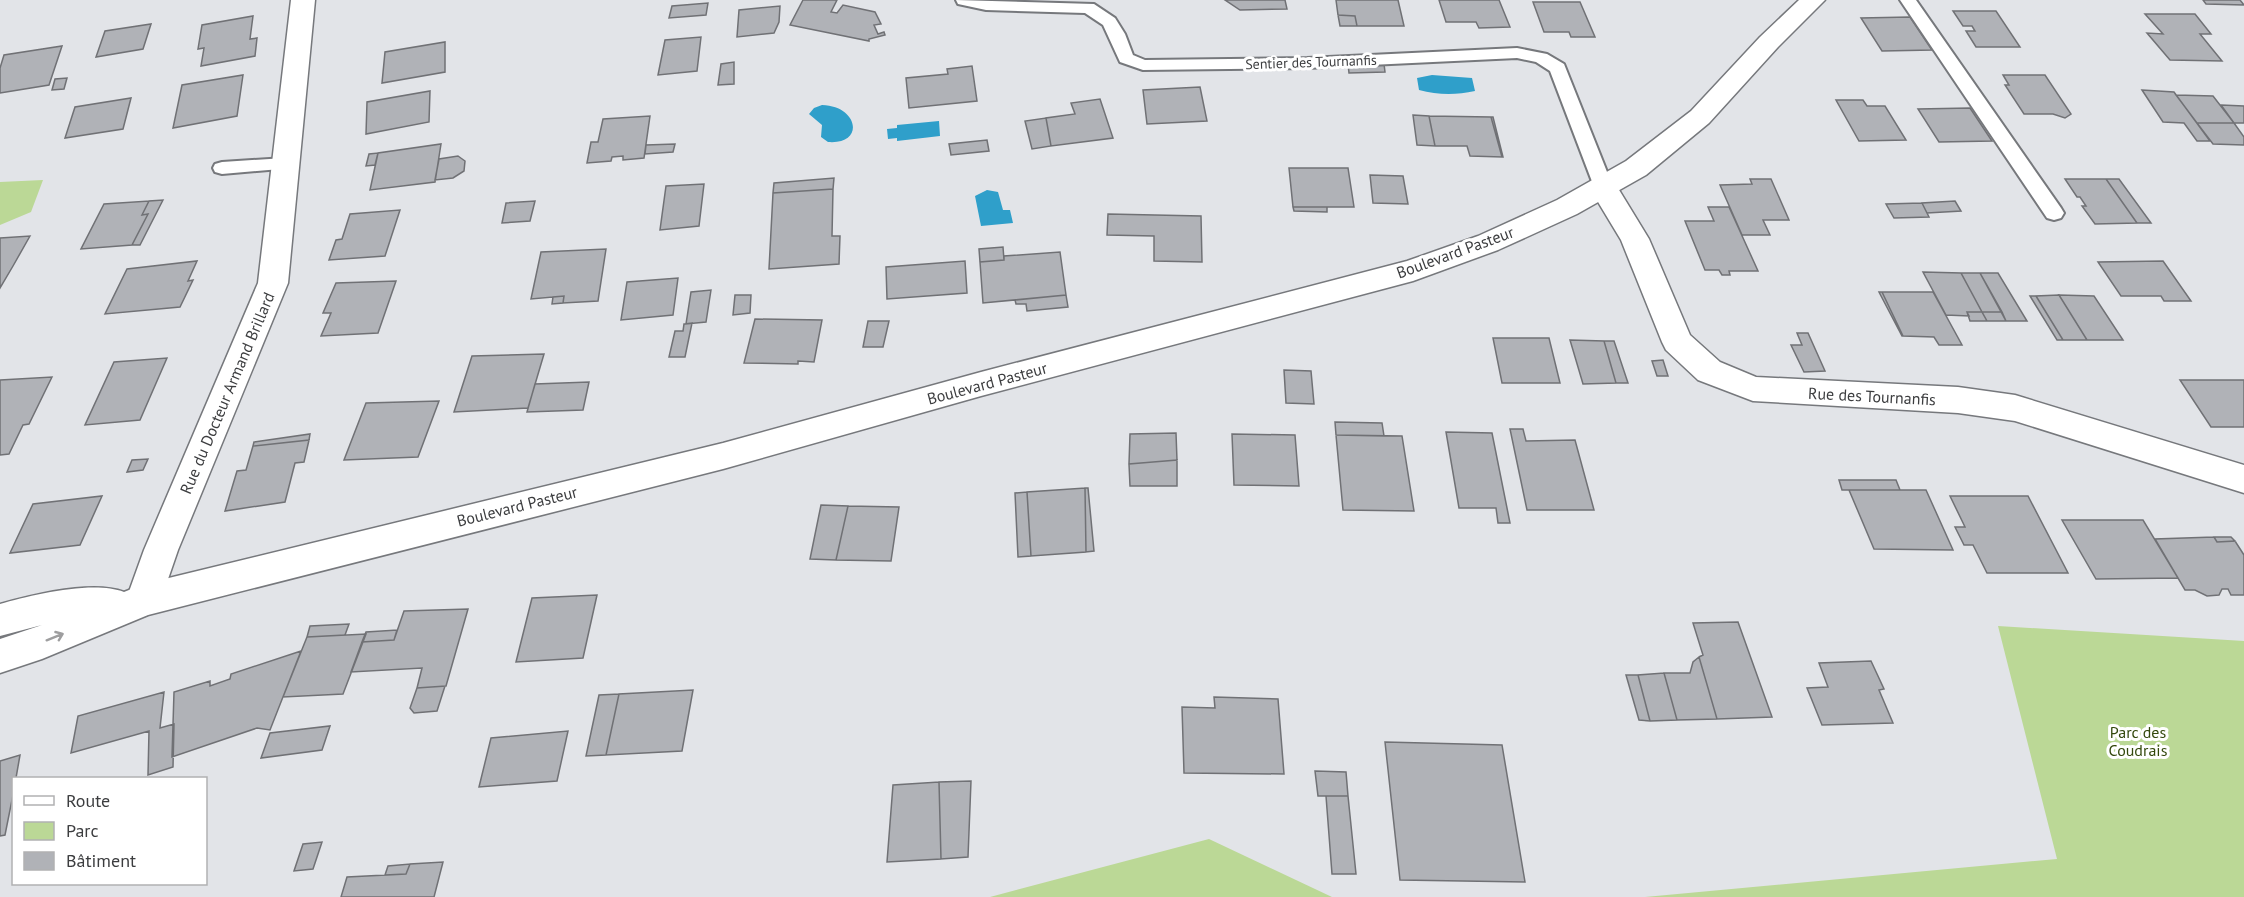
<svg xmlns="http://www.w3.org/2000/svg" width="2244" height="897" viewBox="0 0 2244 897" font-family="'PT Sans',sans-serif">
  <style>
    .green { fill: #bbd896 }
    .water { fill: #2f9fca }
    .building { fill: #b0b2b7; stroke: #707175; stroke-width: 1.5 }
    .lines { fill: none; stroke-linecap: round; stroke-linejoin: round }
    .service-casing { stroke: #76787c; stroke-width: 4 }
    .minor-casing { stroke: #76787c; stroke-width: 3 }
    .secondary-casing { stroke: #76787c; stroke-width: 3 }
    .service { fill: #fff; fill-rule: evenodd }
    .minor { fill: #fff; fill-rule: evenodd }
    .secondary { fill: #fff; fill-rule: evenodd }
    .oneway { stroke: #9e9e9f }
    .labels { text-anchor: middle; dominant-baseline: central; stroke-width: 6; stroke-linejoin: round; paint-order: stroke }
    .far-street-label { font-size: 14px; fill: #3c3d3f; stroke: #fff }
    .street-label { font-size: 16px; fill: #3c3d3f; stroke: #fff }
    .park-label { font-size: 16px; fill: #33480c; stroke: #fff }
  </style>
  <rect width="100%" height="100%" fill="#e2e4e8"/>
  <path class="green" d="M43 180 31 212 0 225V182Z
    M1998 626 2244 641V897H1645L2057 859Z
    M1209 839 1332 897H990Z"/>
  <path class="water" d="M1432 75 1472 78 1475 91C1456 95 1438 95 1419 90L1417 78Z
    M822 105C859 106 865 145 828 142L821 137 822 125 809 114 814 108Z
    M939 121 940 136 897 141V138L888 139 887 129 897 128V125Z
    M987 190 998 192 1003 210H1010L1013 223 981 226 975 196Z"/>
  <path class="building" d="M803 0H837L831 12 837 13 843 5 875 12 881 24 874 25 878 34 884 32 885 35 869 39V41L790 25Z
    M1225 0H1285L1287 9 1240 10Z
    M1336 0H1398L1404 26H1357L1355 16 1338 15Z
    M1439 0H1499L1510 27 1479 28 1476 22H1446Z
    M2203 0H2240L2244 5 2206 4Z
    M1533 2H1580L1595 37H1571L1569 32H1544Z
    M708 3 706 15 669 18 672 6Z
    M780 6 779 22 774 33 737 37 739 10Z
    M1953 11H1996L2020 47H1976L1966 31H1975L1972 26H1963Z
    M2145 14H2195L2211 34H2200L2222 61 2170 60 2147 33 2163 34Z
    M1338 15 1355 16 1357 26H1340Z
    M253 16 250 39 257 38 255 56 201 66 204 48 198 49 202 25Z
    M1910 17 1932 50 1882 51 1861 18Z
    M151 24 143 49 96 57 105 31Z
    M701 37 697 71 658 75 665 40Z
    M445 42V72L382 83 385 52Z
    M62 46 49 85 0 93V68L4 55Z
    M734 62V84L718 85 721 64Z
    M1348 64H1384L1385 72 1349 73Z
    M972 66 977 101 909 108 906 78 948 74 947 69Z
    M243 75 237 116 173 128 182 85Z
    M2003 75H2045L2071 114 2065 118 2053 114H2024L2005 85H2009Z
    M67 78 64 89 52 90 55 79Z
    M1200 87 1207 121 1147 124 1143 90Z
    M2142 90 2174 92 2210 141H2197L2184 123 2163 122Z
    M430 91 429 122 366 134 367 102Z
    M2176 95 2213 96 2234 123H2197Z
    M131 98 123 129 65 138 75 107Z
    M1100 99 1113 138 1051 146 1046 118 1075 114 1071 103Z
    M1836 100H1863L1867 106H1885L1906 140 1859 141Z
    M2221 105 2244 106V123H2234Z
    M1970 108 1992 141 1939 142 1918 109Z
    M1413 115 1429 116 1435 146 1417 145Z
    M650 116 644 158 623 160V156L612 157 611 161 587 163 591 142H598L603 119Z
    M1429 116 1491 117 1502 157 1470 156 1467 146H1435Z
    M1491 117H1493L1503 157H1502Z
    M1046 118 1051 146 1032 149 1025 121Z
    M2197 123H2234L2244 137V145L2213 144Z
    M987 140 989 151 951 155 949 144Z
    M441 144 435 182 370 190 378 153Z
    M675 144 673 152 645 154 646 145Z
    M378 153 375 165 366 166 369 154Z
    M458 156 465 161 464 171 453 178 435 180 439 159Z
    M1289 168H1348L1354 207H1293Z
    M1370 175 1403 176 1408 204 1373 203Z
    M834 178 833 189 773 193 774 183Z
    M1750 179H1771L1789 220H1763L1770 235H1742L1720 185 1752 184Z
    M2065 179H2106L2137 223 2095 224 2082 206H2086L2080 197H2077Z
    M2106 179H2119L2151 223H2137Z
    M704 184 699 226 660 230 666 186Z
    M833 189 832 236H840L839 264 769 269 773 193Z
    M163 200 140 245H132L148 214 142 215 149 201Z
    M149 201 142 215 148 214 132 245 81 249 104 204Z
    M535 201 530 221 502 223 506 203Z
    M1955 201 1961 211 1927 213 1922 203Z
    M1922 203 1929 217 1894 218 1886 204Z
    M1293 207H1327V212L1294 211Z
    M1708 207H1729L1758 271H1729L1730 275H1722L1719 270H1705L1685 221H1714Z
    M400 210 385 256 329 260 336 240 342 239 350 214Z
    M1108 214 1201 216 1202 262 1154 261V236L1107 235Z
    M30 236 13 266 0 288V238Z
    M1003 247 1004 260 980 262 979 249Z
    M606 249 598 301 563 303 564 296 531 299 541 252Z
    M1060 252 1066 295 983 303 980 262 1004 260V256Z
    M197 261 188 281 193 280 180 307 105 314 127 269Z
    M965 261 967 293 887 299 886 267Z
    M2163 261 2191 301H2164L2161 296H2121L2098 262Z
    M1923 272 1961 273 1982 312H1967L1969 316 1946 315Z
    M1961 273H1980L2002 312H1982Z
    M1980 273H1998L2027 321H2006Z
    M678 278 673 315 621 320 627 282Z
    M396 281 378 333 321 336 331 313H323L336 283Z
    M711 290 706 322 686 324 691 292Z
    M1879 292H1882L1903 336H1902Z
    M1882 292H1933L1962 345H1939L1934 337 1903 336Z
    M735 295H751L750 313 733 315Z
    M1066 295 1068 307 1027 311 1026 304H1016L1015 300Z
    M2059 295 2094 296 2123 340H2087Z
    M2059 295 2087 340H2063L2036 296Z
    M564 296 563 303 552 304 553 297Z
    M2030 296H2036L2063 340H2057Z
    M1967 312H1982L1987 321H1970Z
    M1982 312H2002L2006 321H1987Z
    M755 319 822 320 814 362 798 361V364L744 363Z
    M868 321H889L883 347H863Z
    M692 323 685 357H669L675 331H683L684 324Z
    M1797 333H1808L1825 371 1804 372 1791 345H1802Z
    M1493 338H1549L1560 383H1502Z
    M1570 340 1604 341 1616 383 1583 384Z
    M1604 341H1614L1628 383H1616Z
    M544 354 528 408 454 412 472 356Z
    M167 358 140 420 85 425 114 362Z
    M1663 360 1668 376H1657L1652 361Z
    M1284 370 1311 371 1314 404 1286 403Z
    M52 377 29 424 23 425 9 454 0 455V380Z
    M2180 380H2244V427H2211Z
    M589 382 583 410 527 412 535 384Z
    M439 401 418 457 344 460 366 403Z
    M1335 422 1382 423 1384 436 1336 435Z
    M1510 429H1523L1526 441 1575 440 1594 510H1527Z
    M1446 432 1492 433 1510 523H1498L1496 508H1459Z
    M1176 433 1177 460 1129 464 1130 434Z
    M310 434 309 440 253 446 254 442Z
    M1232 434 1295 435 1299 486 1234 485Z
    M1336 435 1402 436 1414 511 1343 510Z
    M309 440 304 462 295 463 285 502 225 511 237 471 246 470 253 446Z
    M148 459 143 470 127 472 132 460Z
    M1177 460V486H1130L1129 464Z
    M1839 480H1896L1900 490H1842Z
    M1085 488H1088L1094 551 1086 552Z
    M1085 488 1086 552 1031 556 1027 492Z
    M1849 490H1926L1953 550 1874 549Z
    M1027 492 1031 556 1018 557 1015 493Z
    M102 496 80 545 10 553 33 504Z
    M1950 496H2028L2068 573H1987L1973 545H1964L1955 527H1965Z
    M821 505 848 506 836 560 810 559Z
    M848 506 899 507 891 561 836 560Z
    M2062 520H2143L2178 578 2096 579Z
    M2214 537 2217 542 2235 541 2244 555V595H2231L2228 589H2222L2219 595 2207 596 2195 590H2185L2155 539Z
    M2214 537H2231L2235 541 2217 542Z
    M597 595 583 658 516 662 532 598Z
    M468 609 446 686 417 688 422 668 351 672 362 642 394 640 404 611Z
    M1738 622 1772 717 1717 719 1699 657 1703 655 1693 623Z
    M349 624 345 635 307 637 310 626Z
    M397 630 394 640 362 642 366 632Z
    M366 634 343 694 283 697 307 637Z
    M301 651 270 730 257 728 172 757 174 692 210 681V686L230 679 231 674Z
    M1699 657 1717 719 1677 720 1664 673H1690L1693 662Z
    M1871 661 1884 689 1879 690 1893 723 1822 725 1807 688 1828 687 1819 663Z
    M1664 673 1677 720 1650 721 1638 675Z
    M1626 675H1638L1650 721 1639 720Z
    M445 686 437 711 414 713 410 708 417 688Z
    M693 690 682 751 606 755 619 694Z
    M164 692 160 728 174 724 173 767 148 775 149 731 71 753 78 716Z
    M619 694 606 755 586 756 599 695Z
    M1214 697 1278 699 1284 774 1184 773 1182 707 1215 708Z
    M330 726 322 750 261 758 270 733Z
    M568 731 557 781 479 787 491 738Z
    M1385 742 1502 745 1525 882 1400 880Z
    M20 755 16 778H14V790L5 835 0 836V761Z
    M1315 771 1346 772 1348 796H1318Z
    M971 781 968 857 941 859 939 782Z
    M939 782 941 859 887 862 893 785Z
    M1326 796H1348L1356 874H1332Z
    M322 842 313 869 294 871 303 844Z
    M443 862 434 897H341L347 877 406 874 410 864Z
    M410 864 406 874 385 875 388 866Z"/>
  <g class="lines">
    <g class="service-casing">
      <path id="service" d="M956 0 1094 4 1115 18 1125 34 1133 55 1145 60 1307 58 1517 48 1547 54 1564 64 1613 187 1610 192 1603 194 1596 192 1550 71 1536 62 1517 58 1307 68 1143 70 1120 62 1103 25 1085 13 986 10 958 4Z
        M1900 0H1916L2061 208 2064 213 2061 218 2054 220 2047 218Z
        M285 158 292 160 294 164 292 168 222 174 215 172 213 168 215 164 222 162Z"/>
    </g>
    <g class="minor-casing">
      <path id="minor" d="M291 0H315L288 283 178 550 157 611 144 616 131 611 126 600 144 550 258 283Z
        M1603 177 1613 180 1649 239 1690 335 1720 362 1756 377 1958 387 2015 395 2244 465V493L2015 421 1958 413 1753 401 1698 380 1666 350 1662 342 1621 240 1589 187 1593 180Z"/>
    </g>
    <g class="secondary-casing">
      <path id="secondary" d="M1799 0H1825L1778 47 1709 123 1646 175 1577 214 1498 250 1413 281 981 396 723 469 148 615 42 659 0 673V639L42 625 0 636V604C32 595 93 580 124 592L144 584 723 443 981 372 1407 261 1478 236 1557 200 1626 161 1691 111 1760 37Z"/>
    </g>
    <use href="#service" class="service"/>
    <use href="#minor" class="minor"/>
    <use href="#secondary" class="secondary"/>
  </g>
  <defs><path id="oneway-shaft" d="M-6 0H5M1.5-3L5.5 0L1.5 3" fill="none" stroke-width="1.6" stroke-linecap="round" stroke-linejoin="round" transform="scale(1.5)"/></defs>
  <use class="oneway" href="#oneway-shaft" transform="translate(55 637) rotate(-22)"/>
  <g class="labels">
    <g class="far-street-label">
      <text transform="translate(1311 62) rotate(-2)">Sentier des Tournanfis</text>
    </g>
    <g class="street-label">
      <text transform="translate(1455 252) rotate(-20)">Boulevard Pasteur</text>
      <text transform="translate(987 383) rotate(-15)">Boulevard Pasteur</text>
      <text transform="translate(227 393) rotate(-67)">Rue du Docteur Armand Brillard</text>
      <text transform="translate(1872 396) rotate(3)">Rue des Tournanfis</text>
      <text transform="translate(517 506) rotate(-14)">Boulevard Pasteur</text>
    </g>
    <g class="park-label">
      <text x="2138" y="732">Parc des<tspan x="2138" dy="18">Coudrais</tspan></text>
    </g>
  </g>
  <rect x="12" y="777" width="195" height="108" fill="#ffffff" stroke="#b1b1b2" stroke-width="1.5"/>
  <rect x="24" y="796" width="30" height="9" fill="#ffffff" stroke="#b1b1b2" stroke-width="1.5"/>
  <text x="66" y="807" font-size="18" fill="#3c3d3f">Route</text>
  <rect x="24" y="822" width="30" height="18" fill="#bbd896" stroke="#b1b1b2" stroke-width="1.5"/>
  <text x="66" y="837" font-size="18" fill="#3c3d3f">Parc</text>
  <rect x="24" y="852" width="30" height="18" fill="#b0b2b7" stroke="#b1b1b2" stroke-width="1.5"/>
  <text x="66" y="867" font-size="18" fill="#3c3d3f">Bâtiment</text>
</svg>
